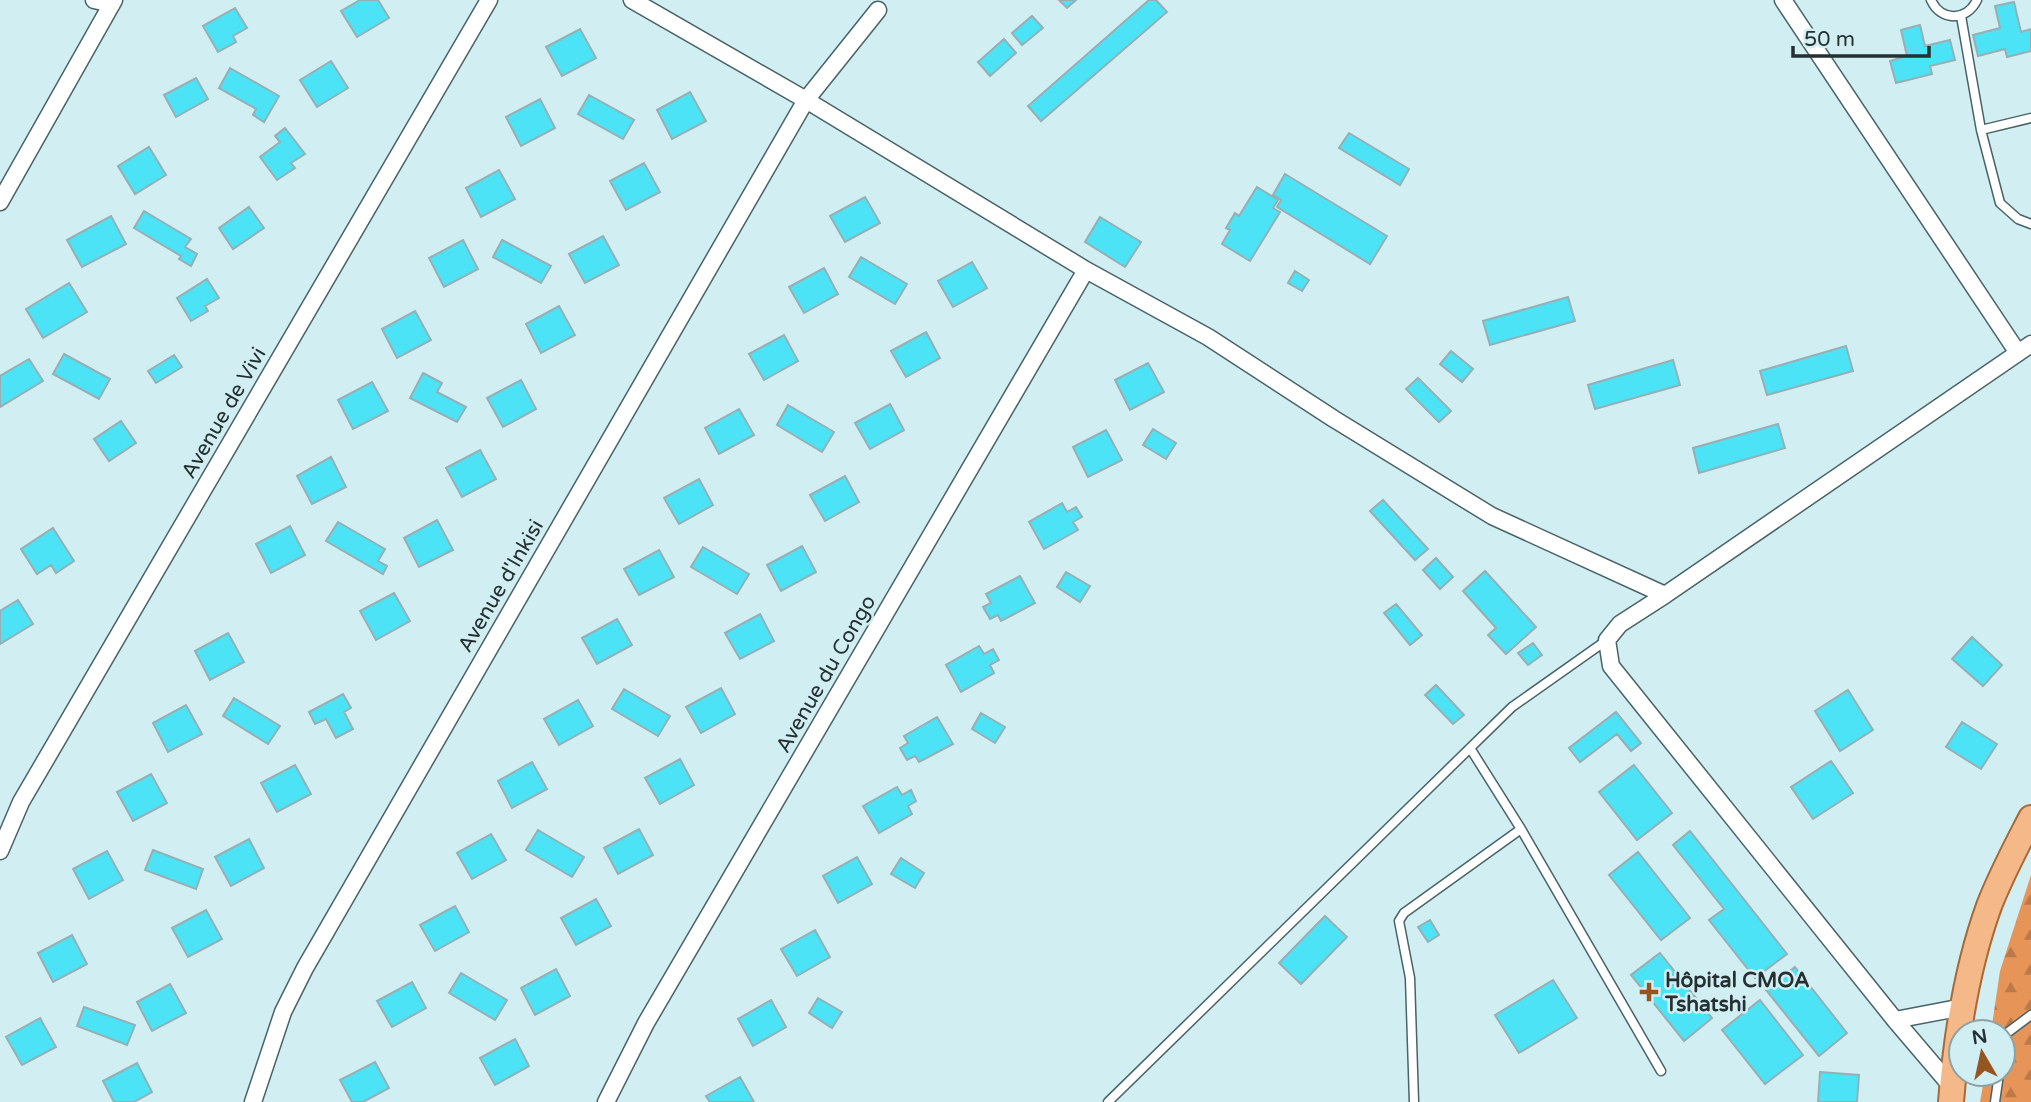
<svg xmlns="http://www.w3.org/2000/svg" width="2031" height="1102" viewBox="0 0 2031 1102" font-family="'Varela Round',sans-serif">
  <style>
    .forest { fill: url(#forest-firs) }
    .building { fill: #4de3f6; stroke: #95b0b4; stroke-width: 2 }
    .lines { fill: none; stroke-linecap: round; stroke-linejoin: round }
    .lane-casing { stroke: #496366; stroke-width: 11 }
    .street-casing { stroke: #496366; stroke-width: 19 }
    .primary-casing { stroke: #a66938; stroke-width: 28 }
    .lane { stroke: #fff; stroke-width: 8 }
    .street { stroke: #fff; stroke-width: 16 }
    .primary { stroke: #f4b889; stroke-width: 24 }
    .poi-dot { fill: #965421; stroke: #d1eef2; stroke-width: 2.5 }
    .labels { text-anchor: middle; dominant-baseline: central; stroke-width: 5; stroke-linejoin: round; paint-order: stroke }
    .street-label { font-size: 21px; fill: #253032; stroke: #d1eef2 }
    .poi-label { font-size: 21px; font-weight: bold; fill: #253032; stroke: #d1eef2; text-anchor: start }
  </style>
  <defs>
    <pattern id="forest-firs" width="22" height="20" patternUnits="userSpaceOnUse" patternTransform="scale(1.75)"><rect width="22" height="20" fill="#e79458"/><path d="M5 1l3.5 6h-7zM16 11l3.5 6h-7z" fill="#bb7949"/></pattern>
  </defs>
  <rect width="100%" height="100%" fill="#d1eef2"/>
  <path class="forest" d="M2031 875V1102H1980L1985 1074H2003V1032H1991L2000 971Z"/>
  <path class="building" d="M360 0H378L389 18 357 37 341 11Z
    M1059 0H1076L1067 8Z
    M1149 0H1156L1167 12 1041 121 1028 106Z
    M2014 2 2021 32 2031 29V51L2007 57 2005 49 1978 56 1973 35 2000 28 1995 6Z
    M235 8 247 28 233 36 236 42 218 52 203 26Z
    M1032 16 1043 28 1022 45 1012 33Z
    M1920 25 1925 46 1950 40 1955 60 1930 66 1932 74 1896 83 1890 61 1907 56 1901 30Z
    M580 29 596 58 562 76 546 47Z
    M1004 39 1016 53 990 76 978 62Z
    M331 61 348 88 317 107 300 80Z
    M230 68 279 96 264 122 253 115 256 109 219 88Z
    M196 78 208 99 176 117 164 95Z
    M690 92 706 121 672 139 657 110Z
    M589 95 634 120 623 139 578 114Z
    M540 99 555 128 521 146 506 117Z
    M285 128 305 154 291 163 295 168 277 180 260 157 280 142 275 136Z
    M1349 133 1409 169 1400 185 1339 148Z
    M149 147 166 175 135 194 118 166Z
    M644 163 660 192 626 210 610 181Z
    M499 170 515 199 481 217 466 188Z
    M1285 174 1387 236 1370 264 1277 207 1281 200 1273 195Z
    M1257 187 1278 200 1273 208 1280 212 1250 261 1222 244 1230 230 1226 228 1235 213 1239 216Z
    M865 197 880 223 845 242 830 216Z
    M249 207 264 228 233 249 219 228Z
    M144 211 191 239 185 247 197 254 191 266 179 259 181 256 134 228Z
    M111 216 126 244 82 267 67 240Z
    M1100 217 1141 242 1125 267 1085 242Z
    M603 236 619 265 585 283 569 254Z
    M463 240 478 269 444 287 429 258Z
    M502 240 551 266 541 283 493 257Z
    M861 257 907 284 895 304 849 277Z
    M972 262 987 288 953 307 938 281Z
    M824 268 838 294 804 313 789 287Z
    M1295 271 1309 280 1302 291 1288 283Z
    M207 279 219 298 205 306 208 311 191 321 177 298Z
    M69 283 87 312 43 338 26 309Z
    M1568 297 1575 321 1490 345 1483 321Z
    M559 306 575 335 541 353 526 324Z
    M415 311 431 340 397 358 382 329Z
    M926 332 940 358 906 377 891 351Z
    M784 335 798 361 764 380 749 354Z
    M1846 346 1853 371 1767 395 1760 371Z
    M1451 351 1473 369 1462 382 1440 364Z
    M64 354 110 379 99 399 53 374Z
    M174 355 182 367 156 383 148 371Z
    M29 359 43 381 0 407V376Z
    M1673 360 1680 385 1595 409 1588 385Z
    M1148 363 1164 392 1130 410 1115 380Z
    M423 373 442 383 437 392 466 407 457 422 410 398Z
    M1418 378 1451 411 1439 422 1406 389Z
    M521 380 536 409 503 427 487 398Z
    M372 382 388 411 353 429 338 400Z
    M890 404 904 430 870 449 855 423Z
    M788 405 834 432 822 452 777 425Z
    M739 409 754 435 719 454 705 428Z
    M121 421 136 443 109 461 94 439Z
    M1778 424 1785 448 1699 473 1693 448Z
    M1153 429 1176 443 1166 459 1143 445Z
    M1106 430 1122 460 1088 477 1073 447Z
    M480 450 496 479 462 497 446 468Z
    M331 457 346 487 312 504 297 476Z
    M845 476 859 502 825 521 810 495Z
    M699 479 713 505 679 524 664 498Z
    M1383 500 1428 549 1415 560 1370 511Z
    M1062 503 1067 512 1076 507 1082 517 1073 522 1078 530 1044 549 1029 522Z
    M437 520 453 550 419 567 404 538Z
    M338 522 385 549 378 561 387 566 383 574 326 541Z
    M290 526 305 555 271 573 256 544Z
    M53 528 74 561 56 573 51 565 37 574 21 549Z
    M802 546 816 572 781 591 767 565Z
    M703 547 749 574 737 594 691 567Z
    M659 550 674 577 639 595 624 569Z
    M1436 558 1453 577 1440 589 1423 570Z
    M1485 571 1536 627 1506 654 1488 635 1496 628 1463 591Z
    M1066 572 1090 586 1080 602 1057 587Z
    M1020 576 1035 603 1001 621 998 615 990 619 983 607 991 603 986 594Z
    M394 593 410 621 376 640 360 611Z
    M18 600 33 624 0 644V611Z
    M1396 604 1422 635 1410 645 1384 613Z
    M760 614 774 641 740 659 725 633Z
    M617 619 632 645 597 664 582 638Z
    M228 633 244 662 210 680 195 651Z
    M1972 637 2002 665 1983 686 1952 659Z
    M1533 643 1542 655 1528 665 1518 653Z
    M979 646 984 654 993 649 999 660 990 665 994 673 961 692 946 665Z
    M1436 685 1464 715 1453 724 1425 695Z
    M721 688 735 714 701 733 686 707Z
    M624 689 670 716 658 736 612 709Z
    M1848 690 1873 730 1840 751 1815 711Z
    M343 694 351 708 344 712 353 729 336 738 326 719 315 724 309 712Z
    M234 698 280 726 268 744 223 716Z
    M578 700 593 726 559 745 544 719Z
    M186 705 202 734 168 752 153 723Z
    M1616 712 1641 743 1631 751 1617 734 1580 762 1569 748Z
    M981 713 1005 727 995 743 972 729Z
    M937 717 953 744 919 762 915 756 907 760 900 748 908 743 904 736Z
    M1962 722 1997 744 1981 769 1946 747Z
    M680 759 694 785 660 804 645 778Z
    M1831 761 1853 793 1813 819 1791 787Z
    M532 762 547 789 512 808 498 781Z
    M295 765 311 794 277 812 261 783Z
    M1634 765 1672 813 1637 840 1599 792Z
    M151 774 167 803 133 821 117 792Z
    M897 787 902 795 911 790 916 801 908 806 912 814 879 833 863 806Z
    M639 829 653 855 618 874 604 848Z
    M538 830 584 857 572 877 526 850Z
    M1690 831 1787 954 1755 978 1709 920 1724 909 1673 845Z
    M491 834 506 860 472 879 457 853Z
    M249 839 264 868 231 886 215 857Z
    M153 850 203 869 196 889 145 870Z
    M107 851 123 880 89 899 73 869Z
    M1638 852 1690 918 1661 940 1609 875Z
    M857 857 872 884 838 903 823 876Z
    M901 858 924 873 915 888 891 874Z
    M596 899 611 926 576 945 561 918Z
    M455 906 469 932 435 951 420 925Z
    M206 910 222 939 188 957 172 928Z
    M1325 916 1347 937 1301 984 1279 963Z
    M1430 920 1439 935 1428 942 1418 927Z
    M815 930 830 957 797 976 781 949Z
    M72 935 87 964 53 982 38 953Z
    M1660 953 1712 1018 1684 1041 1631 975Z
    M1795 967 1847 1033 1819 1056 1766 990Z
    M556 969 570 996 535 1015 521 988Z
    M461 973 507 1000 495 1020 449 993Z
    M1553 980 1577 1018 1519 1053 1495 1015Z
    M412 982 426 1008 392 1027 377 1001Z
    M170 984 186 1013 152 1031 137 1002Z
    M818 998 842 1012 832 1028 809 1013Z
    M771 1000 786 1027 753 1046 738 1019Z
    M1760 1000 1803 1055 1765 1084 1722 1030Z
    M84 1007 135 1025 127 1045 77 1026Z
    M40 1018 56 1047 22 1065 6 1037Z
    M515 1039 529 1066 495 1085 480 1058Z
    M375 1062 389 1088 363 1102H352L340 1080Z
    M137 1063 152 1092 134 1102H114L103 1081Z
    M1820 1072 1859 1075 1857 1102H1818Z
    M740 1077 754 1102H710L706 1096Z"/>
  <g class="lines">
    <g class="lane-casing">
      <path id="lane" d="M1931 0C1941 22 1967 21 1977 0
        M1961 16 1981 130 2000 203 2018 219 2031 224
        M1981 130 2031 118
        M1470 748 1521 829 1661 1071
        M2003 1041 2007 1033 2031 1015
        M1108 1102 1512 707 1607 640
        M1414 1102 1410 978 1399 921 1404 913 1521 829
        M1995 1102 1999 1074"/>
    </g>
    <g class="street-casing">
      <path id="street" d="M94 0 112 4
        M632 0 806 100 1086 270 1208 337 1334 419 1492 516 1665 595
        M1783 0 2018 353
        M0 202 114 0
        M0 851 21 802 489 0
        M1895 1020 1963 1007
        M1952 1087 1895 1020 1611 666 1607 640 1620 624 1665 595 2031 344
        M253 1102 283 1012 305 968 806 100 878 10
        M606 1102 646 1023 1086 270"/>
    </g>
    <g class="primary-casing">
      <path id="primary" d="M1951 1102C1956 1037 1967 967 1989 906 2001 875 2016 847 2031 818"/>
    </g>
    <use href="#lane" class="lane"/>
    <use href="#street" class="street"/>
    <use href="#primary" class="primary"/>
  </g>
  <path class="poi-dot" d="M1645.5 981.5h7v7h7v7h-7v7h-7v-7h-7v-7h7z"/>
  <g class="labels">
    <g class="street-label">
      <text transform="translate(224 413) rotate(-60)">Avenue de Vivi</text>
      <text transform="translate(501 586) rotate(-60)">Avenue d'Inkisi</text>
      <text transform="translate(826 674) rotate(-60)">Avenue du Congo</text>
    </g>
    <g class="poi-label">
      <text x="1665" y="980">Hôpital CMOA<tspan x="1665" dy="24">Tshatshi</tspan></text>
    </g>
  </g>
  <g transform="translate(1982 1053) rotate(351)"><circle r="33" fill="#d1eef2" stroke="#8ca2a5" stroke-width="2"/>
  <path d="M0-5L12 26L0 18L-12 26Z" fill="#965421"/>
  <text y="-10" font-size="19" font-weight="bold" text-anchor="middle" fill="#253032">N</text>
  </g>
  <path d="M1793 46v10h136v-10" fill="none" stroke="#253032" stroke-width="3.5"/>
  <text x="1804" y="46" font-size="21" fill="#253032" stroke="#d1eef2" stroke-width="5" paint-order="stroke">50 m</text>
</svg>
